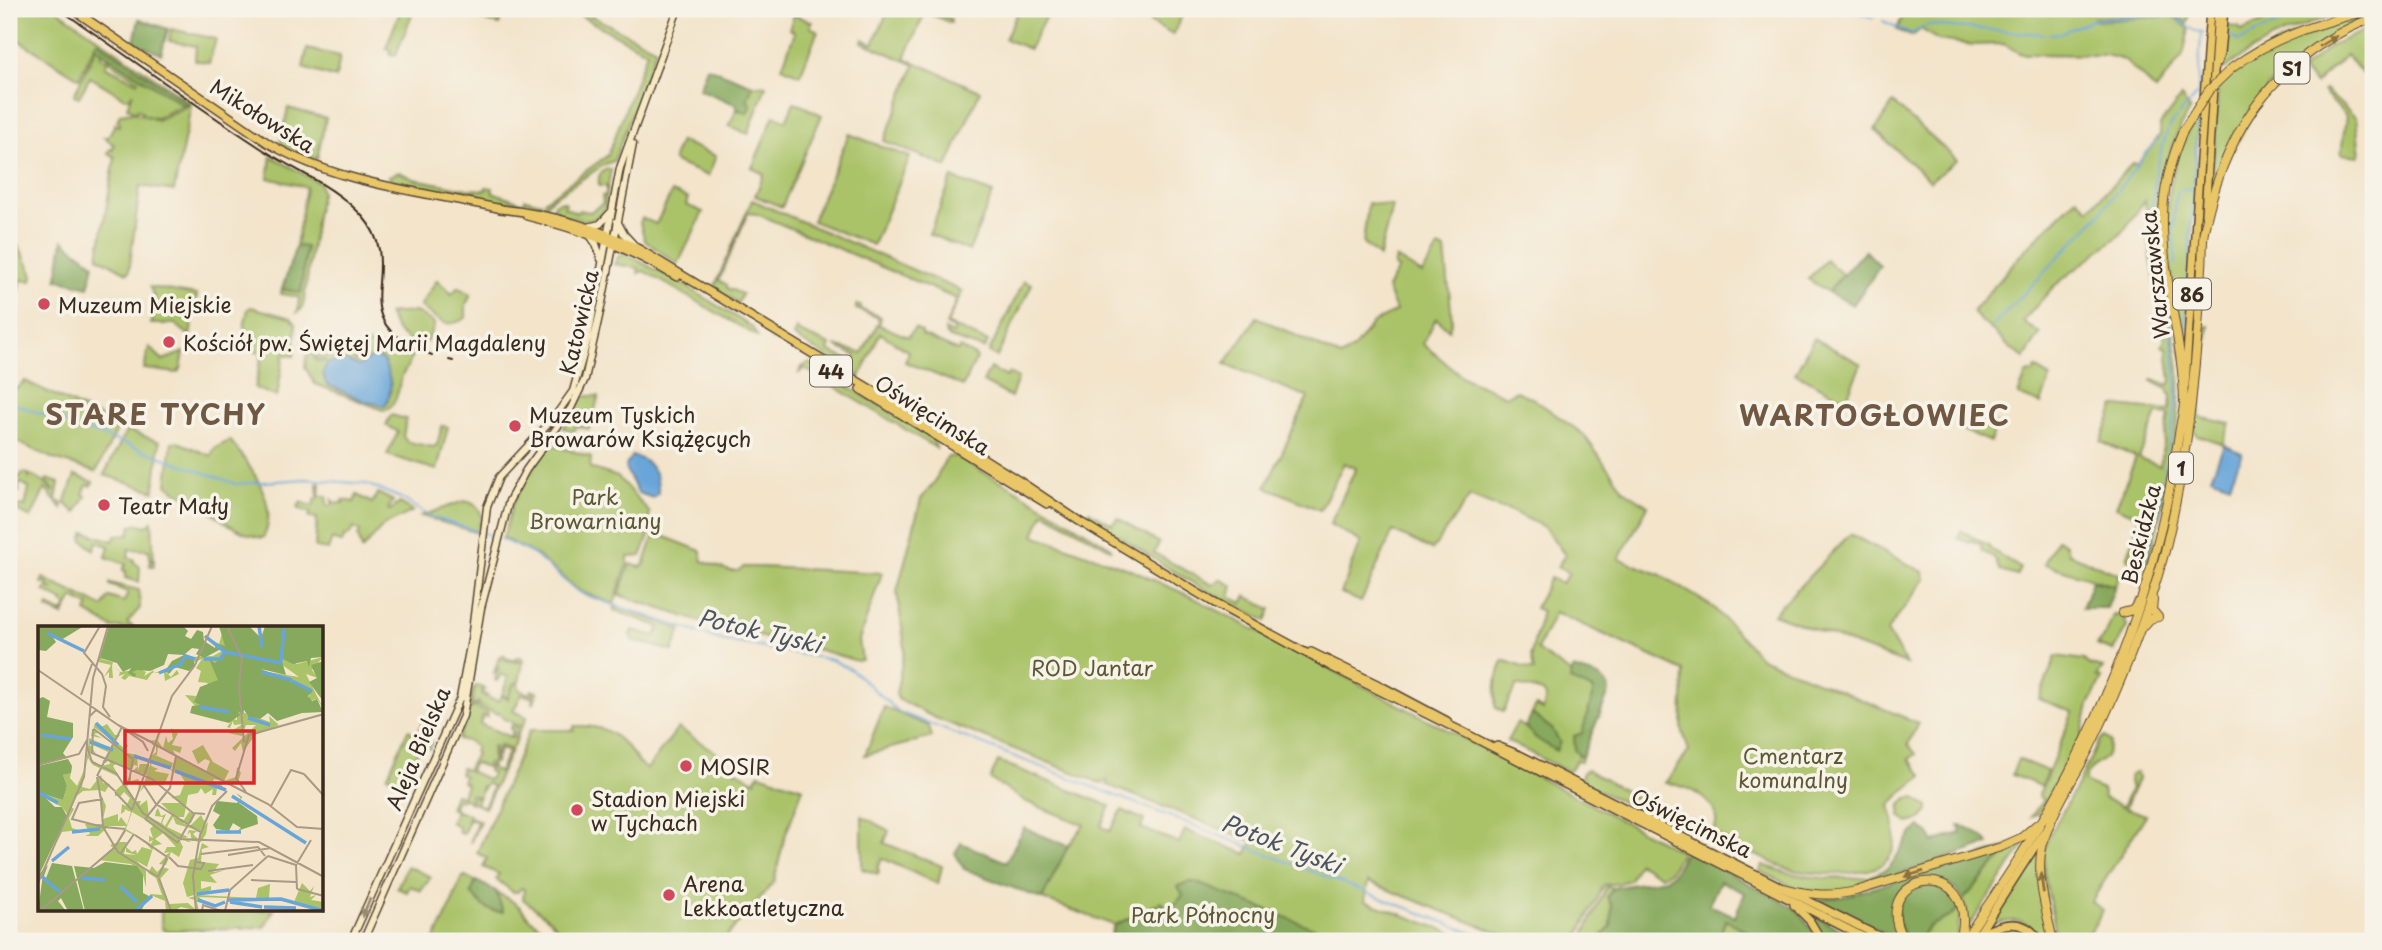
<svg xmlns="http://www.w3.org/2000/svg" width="2382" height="950" viewBox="0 0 2382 950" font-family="'Playpen Sans',sans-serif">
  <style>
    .green { fill: #aac369; stroke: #727644; stroke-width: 2; fill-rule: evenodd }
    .forest { fill: #87a95d; stroke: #616a3e; stroke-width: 2; fill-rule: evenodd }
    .water { fill: #68a5d9; stroke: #52687c; stroke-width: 2 }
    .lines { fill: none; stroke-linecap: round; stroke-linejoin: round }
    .stream { stroke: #68a5d9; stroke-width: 2 }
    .secondary-casing { stroke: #574638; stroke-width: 9 }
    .primary-casing { stroke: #574638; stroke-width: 10 }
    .highway-casing { stroke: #574638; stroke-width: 10 }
    .secondary { stroke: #f6e9c3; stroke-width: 6 }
    .primary { stroke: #e9c769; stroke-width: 7 }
    .highway { stroke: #e9c769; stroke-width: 8 }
    .rail { stroke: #3b2a1e; stroke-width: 2 }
    .highway-bridge-casing { stroke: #574638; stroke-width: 10; stroke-linecap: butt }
    .highway-bridge { stroke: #e9c769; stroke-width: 8 }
    .oneway { fill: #897140 }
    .oneway2 { fill: #988a70 }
    .poi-dot { fill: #d1495b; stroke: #f7f3e8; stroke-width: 2.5 }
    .labels { text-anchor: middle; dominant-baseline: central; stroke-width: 7; stroke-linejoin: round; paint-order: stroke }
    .shield { fill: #f7f3e8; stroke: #73665b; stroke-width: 2 }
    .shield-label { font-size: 19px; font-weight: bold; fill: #3b2a1e }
    .street-label { font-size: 21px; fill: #3b2a1e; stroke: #f7f3e8 }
    .poi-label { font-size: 21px; fill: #3b2a1e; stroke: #f7f3e8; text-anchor: start }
    .park-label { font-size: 21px; fill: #5c5834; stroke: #f7f3e8 }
    .water-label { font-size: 23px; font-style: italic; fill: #4b555f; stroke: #f7f3e8 }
    .district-label { font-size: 28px; font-weight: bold; letter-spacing: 2px; fill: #715843; stroke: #f7f3e8 }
    .inset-river { fill: none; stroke: #68a5d9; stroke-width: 3.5 }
    .inset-road { fill: none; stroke: #a99a85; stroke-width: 2 }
    .view { fill: #d62828; fill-opacity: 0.15; stroke: #d62828; stroke-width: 3.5 }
    .inset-edge { fill: none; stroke: #3b2a1e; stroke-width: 3.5 }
  </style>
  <rect width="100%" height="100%" fill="#f7f3e8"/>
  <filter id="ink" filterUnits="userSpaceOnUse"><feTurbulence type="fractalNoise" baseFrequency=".0143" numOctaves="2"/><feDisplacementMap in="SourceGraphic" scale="14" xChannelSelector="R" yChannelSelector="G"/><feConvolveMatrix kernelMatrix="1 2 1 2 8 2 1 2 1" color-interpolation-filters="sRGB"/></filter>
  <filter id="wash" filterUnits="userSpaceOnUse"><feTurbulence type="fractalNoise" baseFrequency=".00686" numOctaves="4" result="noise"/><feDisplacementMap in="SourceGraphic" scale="28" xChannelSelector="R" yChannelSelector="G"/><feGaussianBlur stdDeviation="1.57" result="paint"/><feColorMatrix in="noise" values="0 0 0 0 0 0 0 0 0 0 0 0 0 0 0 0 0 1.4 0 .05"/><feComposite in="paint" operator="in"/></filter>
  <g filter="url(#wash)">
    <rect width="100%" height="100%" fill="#f3e4ca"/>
    <path class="green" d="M9 9H56L190 102 188 104 97 41 79 78 15 38 9 31Z
      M401 9H414L396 55 390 54 391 50 386 48Z
      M449 9H523L521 18 503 12 499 25Z
      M568 9H578L656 49 614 161 605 164 551 199 546 205 544 201 608 155 647 52Z
      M889 9H930L951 19V23L925 12 905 58 980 91 947 167 884 141 915 65 862 42 863 39 873 44Z
      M1019 9H1029L1046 16 1029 49 1005 39Z
      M1156 9H1185L1173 35 1150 22Z
      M1905 9H2188L2189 14 2187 23 2172 13 2094 18 2096 21 2173 16 2189 29 2183 55 2156 90 2124 60 2106 55 2028 54 2019 53 2004 44 1972 45 1938 40 1921 29 1912 36 1897 30Z
      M2278 9H2358C2303 24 2265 37 2219 73L2226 26 2239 27 2241 31 2277 16Z
      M2373 13V15L2350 24 2269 85 2212 187 2218 89 2231 74 2249 59 2291 36Z
      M794 15 812 22 810 27 818 31 800 75 782 67 795 32 789 29Z
      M2373 27V86L2346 55 2315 84 2301 70 2333 44Z
      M171 29 216 39 209 63 195 60 196 46 169 41Z
      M96 48 103 52 100 56 108 61 105 66 137 82 138 80 106 59 108 56 183 105 156 118 143 115 142 112 137 109 136 112 127 107 133 93 129 98H125L90 77 79 97 74 95Z
      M307 49 340 56 336 78 303 68Z
      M753 85 766 86 748 134 729 126 737 109 747 113V100Z
      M2325 90 2356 118 2360 156 2341 154 2346 116 2323 92Z
      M2181 97 2190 109C2147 182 2160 247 2172 326 2174 341 2178 357 2179 373 2182 438 2163 504 2147 567L2127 559 2140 517 2116 507 2136 457 2101 442 2115 406 2170 411 2171 396 2168 389 2152 381 2153 379 2169 385 2171 381 2167 348 2162 346 2165 339 2151 258 2145 200 2122 233 2053 287 2023 321 2040 334 2024 358 2009 347 1972 312 2021 254 2077 198 2089 209 2133 163 2137 165 2160 135V125ZM2157 414 2169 415 2160 466 2139 458Z
      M794 102 822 115 782 207 755 196 764 174 752 168 774 115 786 121Z
      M1893 103 1957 160 1930 181 1875 130Z
      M189 105 191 106 174 191 140 186 129 272 127 273 98 257 115 157 108 153 110 149 113 150 114 145 104 137H108L115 124 119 126 120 122 117 121 120 114 133 112 157 120Z
      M288 108 326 118 317 159 304 157 280 144Z
      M2199 110 2186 328 2184 360C2180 351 2179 325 2177 313 2165 235 2157 181 2199 110Z
      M849 134 910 157 873 245 812 221Z
      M680 141 716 156 708 176 674 162 673 158Z
      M271 156 320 183 321 194 316 216 304 301 302 309 296 313 298 311 299 297 281 294 282 289 301 292 306 248 296 246 306 187 268 178Z
      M608 169H611L604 211 592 220C580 221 561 217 552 207L555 203 562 201 566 203 564 207 577 213 579 210 590 212 603 203 602 196 606 195V186H599C598 176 599 172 608 169Z
      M399 172 414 179 467 189 486 190V187L493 188 492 192 524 203 525 199 541 203 543 206H513L391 180 389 176Z
      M952 178 993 193 969 251 929 234Z
      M672 192 688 198 686 205 703 212 678 264 645 241 640 223 642 218 656 224Z
      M752 200 962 291 947 324 988 342 984 349 950 338 946 334 945 330 953 334 955 330 946 325 957 299 757 214 748 213 719 280 727 285V288L742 294 738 303 714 288Z
      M1368 203 1392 206 1379 257 1363 243Z
      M16 245 19 246 33 275 32 281 21 280 19 290 16 293C8 277 4 262 16 245Z
      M1439 247 1445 250 1452 319 1449 330 1436 318 1423 344 1464 378 1506 396 1516 391 1532 398 1583 434 1624 490 1648 506 1619 559 1659 574 1713 607 1761 658 1918 723 1908 744 1916 754 1909 759 1923 776 1903 791 1890 806C1895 820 1899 845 1889 858 1873 880 1808 875 1786 868 1760 859 1736 845 1713 833 1728 804 1686 784 1665 783L1689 751 1682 729 1684 671 1555 612 1537 650 1572 674 1570 680 1594 690 1578 756 1582 757 1581 761 1576 760 1571 770 1566 771 1507 741 1517 723 1525 727 1536 738 1552 729 1532 714 1536 706 1543 710 1546 697 1543 692 1517 685 1503 712 1495 707 1496 683 1503 660 1534 671 1531 654 1542 611 1535 608 1550 578 1562 583 1569 573 1557 567 1565 555 1544 527 1505 508 1501 509 1470 496 1432 550 1393 531 1361 602 1341 593 1361 542 1330 524 1356 468 1344 463 1320 510 1266 487 1308 397 1225 364 1257 317 1341 357 1354 348 1373 323 1396 311 1387 288 1398 269 1394 267 1396 258 1422 274Z
      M626 254 684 285 752 327 757 336 644 271 638 273 639 268 614 264 619 256Z
      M1826 260 1842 274 1828 292 1808 279Z
      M437 280 452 294 458 287 471 295 466 304V318C444 331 438 319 420 306Z
      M1024 281 1032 284 997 357 989 352Z
      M150 287 197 295 190 336 175 324H151L157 305Z
      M856 305H861L860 309 881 317 879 325 908 337 915 328 922 332V335L958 351 960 348 975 356 977 358 963 386 905 362 909 352 880 333 860 377 848 370 851 367 849 366 847 369 793 336 797 327V331L830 345 828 351 854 362 856 356 835 346 862 353 879 322 877 317 856 309Z
      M251 307 291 318 296 324 294 356 284 354 277 397 255 388 262 353 252 351 244 327 248 309Z
      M416 312 434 323V327L426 342 422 339 416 347 397 331 388 314Z
      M2206 326H2209L2199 417 2230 424 2223 444 2197 435 2193 428Z
      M1814 338 1861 364 1846 400 1795 373Z
      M363 343 412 355C410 365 406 368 402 376 397 389 399 401 387 410H383L315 384 305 367 307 354H312L316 361 324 362 325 360 316 358 314 355 337 357 345 352H353L355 361 366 359Z
      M149 347 163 360 184 352 181 369 177 373 144 369Z
      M809 363 933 439 936 448 804 368 798 374 802 367Z
      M990 368 1007 377 1009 373 1018 378 1011 397 983 382Z
      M2036 368 2050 378 2041 404 2018 395 2026 375 2028 372 2033 373Z
      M25 381 119 426 96 472 54 459 9 438V386L16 389Z
      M583 396H599L589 429 576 426 574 431 563 428Z
      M1969 414 1997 425 1990 442 1962 430Z
      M391 415 406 419 403 437 408 442 433 447 437 445 442 426 448 427 437 470 387 455 398 432 386 425Z
      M127 430 160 442 154 491 104 475Z
      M230 440C250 466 281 504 263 538 237 534 220 518 200 504 189 497 177 494 167 484L172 442H178L211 456 214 449Z
      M550 444 591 457 590 468 618 477 650 513 647 526 652 528 641 556 628 557V562L614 604 579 591 536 555 503 538 513 503 543 451Z
      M9 452 15 455 11 475 21 477 22 473 29 474V478L31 475 45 483 53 492 54 490 46 482 47 479 59 483 56 500 63 504 62 509 45 489 31 518 9 507V504L25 507 29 488 22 483 19 485V492L9 488Z
      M958 456C974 469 992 476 1010 486 1043 506 1076 526 1109 546L1112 550 1044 512 1034 535 1129 569 1192 597 1682 852 1669 872 1661 876 1638 863 1630 880 1620 883 1604 885 1576 941H1519L1368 882 1365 901 1474 941H1109L1114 925 1042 899 1068 846 1084 825 1027 802 990 779 998 761 1110 806 1101 826 1110 831 1122 810 1144 820 1141 828 1179 843 1185 830 1246 854 1253 841 1107 785 1108 782 1106 780 1103 784 933 717 898 699 896 694 905 648 897 592 921 499 934 483 945 460 948 457Z
      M75 475 93 482 91 486 87 485 83 494 86 496 76 513 65 503Z
      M317 484H320L319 496H327V506H332V500L335 503H343V500L354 502 357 495 372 503 378 493 393 501 388 509 390 510 400 503 413 511 383 526 362 550 358 536 360 532 354 528 348 536 345 535 342 543 332 539 328 550 315 548 317 518 309 517 311 512 298 509V506H300V502L313 506 315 499H318Z
      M464 501C477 503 483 510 481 523L479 524 478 533 421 516Z
      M1089 511 1112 524 1118 518 1159 543 1154 553 1212 585 1220 579 1233 586 1230 597 1242 603 1246 596 1271 609 1266 621C1244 608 1220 598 1198 586 1160 564 1124 539 1087 515Z
      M152 521 154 566H150V561L153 560 150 559 149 550 129 549 128 558 134 559V562L140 567 139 582 125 578 126 571 123 570 126 564 106 557 109 546 97 542 94 550 82 539 85 532 113 541 116 535 129 534 131 526 140 524 146 526Z
      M1961 531 1989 545V548L2020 568 2017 576 2000 571 1995 559 1982 551 1981 545 1971 540 1970 543 1958 538Z
      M655 533 701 551 702 561 730 571H737L744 567H762L882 573 859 640 862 660 857 661 820 650 713 626 619 595 630 564 640 567 644 565Z
      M1850 534 1923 572 1925 579 1887 631 1906 664 1773 614Z
      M2057 539C2063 541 2068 547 2068 553L2120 575 2115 586 2044 564Z
      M43 578 103 607 109 597 124 602 128 592 110 585V583L139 590 140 608 127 623 135 628H113L86 612 89 606 73 598 63 616 47 609 49 606 63 613 67 606 62 603 63 601 44 591 47 587 55 590 47 586 48 583H41Z
      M615 606 681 629 673 651 633 641 630 635 632 630 655 636 660 627 614 610Z
      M2113 615 2124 616 2127 627 2113 651 2096 645 2106 634Z
      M501 655H505V658L514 660 516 657H521L524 661 505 660 523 663 519 682 513 684 508 697 502 695 508 677 501 674 497 681 495 680 499 666 493 675 498 660 501 659 498 658Z
      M2056 656 2084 660 2089 665 2103 668 2097 677 2102 678 2089 705 2081 738 2038 814 2031 817 2043 800 2038 797 2073 712 2039 699Z
      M518 683 519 689 529 694 532 690 538 692 537 694 532 693V695L536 697 533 704V698L522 694 513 711 527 717 522 727 504 719 499 713 497 714 477 705 480 702 470 707V709L475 707 488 713 487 717 483 716 480 724 510 737 513 731 510 729 512 725 520 729 516 738V734L513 733 512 737 517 739 511 750 499 745 495 753 498 754 495 763 493 762 496 754 493 758 494 746H492V761L489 769 487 768 488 762 486 767 474 763 469 771 489 780 492 773 488 771 492 763V769L499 772 508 752 501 749 499 753 497 752 500 746 511 751 485 808 470 802 474 795 478 799 476 804 484 807 493 787 486 783 484 787 482 786 481 789 483 788 479 797 470 794 469 802 463 797 461 800 457 799 453 806 456 808 455 811 469 814 466 822 469 816 480 821 470 843 477 821 470 818 463 834 459 833 458 826 450 822 455 811 450 808 455 794 462 796 466 784 462 782 464 776 460 774 461 768 467 770 476 754 474 752 476 747 471 744V742L458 739 468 715 466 714 473 688 471 706 475 686 482 687V696L483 688 487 689 483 690 484 695H487L485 697 498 701 501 696 508 699 514 684Z
      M884 707 929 726 932 737 865 755Z
      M424 718 431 721 423 740 432 743 430 749 422 746 423 742H422L404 783 401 782 402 779 400 781 387 776 390 771H392L390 770 408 730 417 734Z
      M574 726C602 725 614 731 632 753 637 759 640 766 647 769L678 728 720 755 718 760 755 781 759 774 803 788 784 839 774 882 723 941H597L595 938 590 941H570L550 920 523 899 524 889 521 888 518 892H513L496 879 499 874 483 867 487 858 477 853 530 730H574Z
      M2105 737 2110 742C2107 766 2098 758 2089 771 2088 771 2084 782 2084 782L2102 790 2104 798 2122 807 2131 788C2128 782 2128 772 2137 772L2136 775 2139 777 2125 808 2146 815 2091 902 2103 910 2085 941H2057L2044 871V855L2048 838 2079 782 2099 741Z
      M2018 759 2047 771 2041 786 2012 775Z
      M1588 770 1642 801 1640 804 1658 819 1584 784 1581 777 1584 771Z
      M1915 797 1928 807V811L1920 820 1908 823 1900 816 1901 805 1907 798Z
      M862 816 889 831 884 843 942 866 938 884 882 858 877 868 879 870 878 874 862 869Z
      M2026 837 2029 838 1967 929V911L1963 900 2002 857 2003 849Z
      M2038 848 2040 849 2050 939 2043 941C2029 918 2015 918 1990 925Z
      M1763 865C1801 879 1830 880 1869 877V885L1827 894 1795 888 1760 871Z
      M407 866 431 877 421 891 410 886 407 892 397 888Z
      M465 876 509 899 520 907 529 918 559 941H434L450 908 461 879Z
      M1607 886 1613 888 1607 897 1613 906 1611 927 1597 941H1581Z
      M1961 906 1957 941H1918L1930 926 1949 917Z
      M161 910H274L264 927 164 931 161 926Z
      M1726 920 1765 941H1717Z
      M2019 926 2032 934 2037 941H1981C1989 927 2004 928 2019 926Z"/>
    <path class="forest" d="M139 19 168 29 161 54 134 42Z
      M97 41 188 104 183 105 180 103 94 47Z
      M707 67 753 85 747 100 751 105 747 113 737 109V105L699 89Z
      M63 240 94 264 89 287 57 279Z
      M296 246 306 247 301 293 282 289Z
      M1865 250 1880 266 1853 305 1828 292Z
      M2092 581 2115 586 2107 608H2082Z
      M1573 669C1587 674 1608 675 1609 692L1582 757 1575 751 1574 736 1582 733 1594 690 1570 680Z
      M1532 714 1552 729 1560 742 1556 751 1536 738 1525 727Z
      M1959 826C1970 826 1984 836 1989 844L1869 885V877L1889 868 1912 833 1920 827 1930 834 1933 842 1961 833Z
      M1024 828 1068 846 1042 899 964 869 955 853 961 843 1006 862Z
      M2003 849 2002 857 1963 900C1955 887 1947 882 1931 879L1895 900 1901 941 1819 902V899L1842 897Z
      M1687 850 1791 906 1802 915 1819 941H1765L1726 920 1717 941H1597L1611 927 1612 906 1607 897 1613 888 1665 879 1672 874ZM1720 881 1745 893 1735 916 1709 905Z
      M476 881 496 891 503 912C487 912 482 906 471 893Z
      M1188 882H1195L1329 934 1327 941H1176L1147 937 1137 938V941H1109L1115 925 1161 902 1170 910 1183 895 1178 886Z
      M1929 884 1950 891 1961 906 1949 917 1929 926 1918 941H1910C1898 929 1891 905 1907 893 1912 889 1922 887 1929 884Z
      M1807 912 1863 941H1825Z"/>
    <path class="water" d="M374 356 383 360C391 378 394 389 385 406L364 401 326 384 323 373 327 363 345 360 359 366Z
      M2224 445 2242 453 2230 484 2211 477Z
      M632 456C651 460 659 474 658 493L653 498 638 493 626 470V465Z"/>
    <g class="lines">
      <path class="stream" d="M1847 9 1874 18
        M2156 15H2173L2195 31 2203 32
        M1883 21 1912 34 1926 25 2044 34
        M2050 34 2060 33 2096 19 2150 16
        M2226 35H2229L2239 41 2283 21 2325 9
        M2179 115 2198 94 2201 32
        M2169 128 2176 118
        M2176 264 2173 234 2176 195 2178 190H2193
        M1993 326 2097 217 2156 141 2160 140
        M2185 334 2198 115
        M9 402 236 484 306 479 366 484 401 498 429 516 496 537
        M501 539 533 554 576 590 584 595 721 640 832 660 852 670 899 712 1493 941
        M2144 564 2161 499 2177 396 2173 347 2155 246 2152 207 2157 166 2167 132"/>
    </g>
  </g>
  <g filter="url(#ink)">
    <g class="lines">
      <g class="secondary-casing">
        <path id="secondary" d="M617 221 624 234 635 246
          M588 227 600 224 610 213
          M589 234 596 244 601 259
          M351 941 460 698 471 640 487 507 499 477 553 419 573 391 588 338 620 168 678 9
          M363 941 463 716 481 608 509 501 526 470 571 408 585 379 602 303 633 144"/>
      </g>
      <g class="primary-casing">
        <path id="primary" d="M72 9 268 143C339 185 422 191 502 209
          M2217 63 2220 54 2224 9
          M500 209C549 214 595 226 639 249L945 434 1021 482 1079 521 1211 601 1330 666 1463 732 1871 941
          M2205 214 2218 9
          M527 216C584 230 626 247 677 277
          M2185 385 2210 9
          M860 389 1047 504
          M1311 652 1379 685 1447 721
          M1497 746 1522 756 1888 941
          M1794 905 1810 921 1822 941
          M1981 934C2002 922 2025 917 2040 941
          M1974 941 2045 831"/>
      </g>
      <g class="highway-casing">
        <path id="highway" d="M2232 68C2275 35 2322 23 2373 9
          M2122 613 2133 610 2138 602
          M2143 627 2150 619 2158 617 2152 610 2153 600
          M1784 888C1810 895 1830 897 1856 891L2001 847 2021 838 2036 825
          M1904 941C1864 871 1983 853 1960 941
          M1964 941C1993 897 2024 853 2050 807 2105 711 2146 605 2168 496 2173 474 2176 451 2180 428 2181 420 2184 411 2184 402 2183 341 2162 280 2163 218 2163 188 2171 159 2183 131
          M2053 941C2047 913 2037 882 2041 853 2046 819 2077 775 2092 743 2122 682 2147 616 2165 551 2180 490 2190 426 2195 363 2198 332 2200 300 2202 268 2203 256 2202 243 2204 231 2210 203 2219 172 2232 146 2259 87 2313 40 2373 18"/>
      </g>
      <use href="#secondary" class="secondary"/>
      <use href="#primary" class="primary"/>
      <use href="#highway" class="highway"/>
      <path class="rail" d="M59 9C129 57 198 108 270 154 302 174 337 188 363 217 410 271 334 319 432 355
        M449 360 453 361"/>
      <g class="highway-bridge-casing">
        <path id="highway-bridge" d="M2183 131 2209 90 2232 68"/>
      </g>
      <use href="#highway-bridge" class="highway-bridge"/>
    </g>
    <defs><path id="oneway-solid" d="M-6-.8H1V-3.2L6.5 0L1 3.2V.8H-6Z" transform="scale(1.75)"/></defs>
    <g class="oneway">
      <use href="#oneway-solid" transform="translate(2328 41) rotate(-32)"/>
      <use href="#oneway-solid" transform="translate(1914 874) rotate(164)"/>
      <use href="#oneway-solid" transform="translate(2042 883) rotate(-98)"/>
    </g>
    <use class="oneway2" href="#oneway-solid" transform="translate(366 908) rotate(114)"/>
  </g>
  <g class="poi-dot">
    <circle cx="44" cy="304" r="7"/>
    <circle cx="169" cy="342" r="7"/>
    <circle cx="515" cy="426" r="7"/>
    <circle cx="104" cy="505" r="7"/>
    <circle cx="686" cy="766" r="7"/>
    <circle cx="577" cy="810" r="7"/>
    <circle cx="669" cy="895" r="7"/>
  </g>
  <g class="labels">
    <g class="shield">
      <rect x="2274.5" y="52.5" width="35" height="31" rx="5"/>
      <rect x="2173" y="278.5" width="38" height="31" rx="5"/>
      <rect x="810" y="355.5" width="42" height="31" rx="5"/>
      <rect x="2169" y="452.5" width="24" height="31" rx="5"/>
    </g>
    <g class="shield-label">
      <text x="2292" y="68">S1</text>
      <text x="2192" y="294">86</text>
      <text x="831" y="371">44</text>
      <text x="2181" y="468">1</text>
    </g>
    <g class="street-label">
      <text transform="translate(263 115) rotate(32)">Mikołowska</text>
      <text transform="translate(2154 275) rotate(-96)">Warszawska</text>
      <text transform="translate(578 322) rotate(-77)">Katowicka</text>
      <text transform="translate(933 414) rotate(32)">Oświęcimska</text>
      <text transform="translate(2140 534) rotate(-76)">Beskidzka</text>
      <text transform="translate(417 748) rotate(-67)">Aleja Bielska</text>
      <text transform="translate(1692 822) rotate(26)">Oświęcimska</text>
    </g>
    <g class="poi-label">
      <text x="58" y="304">Muzeum Miejskie</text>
      <text x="183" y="342">Kościół pw. Świętej Marii Magdaleny</text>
      <text x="529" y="414">Muzeum Tyskich<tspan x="529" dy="24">Browarów Książęcych</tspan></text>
      <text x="118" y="505">Teatr Mały</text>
      <text x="700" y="766">MOSIR</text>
      <text x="591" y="798">Stadion Miejski<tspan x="591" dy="24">w Tychach</tspan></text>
      <text x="683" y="883">Arena<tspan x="683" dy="24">Lekkoatletyczna</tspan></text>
    </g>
    <g class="park-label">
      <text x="595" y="496">Park<tspan x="595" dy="24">Browarniany</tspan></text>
      <text x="1092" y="667">ROD Jantar</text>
      <text x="1793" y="755">Cmentarz<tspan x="1793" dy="24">komunalny</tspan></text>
      <text x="1203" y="914">Park Północny</text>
    </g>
    <g class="water-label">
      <text transform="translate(760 630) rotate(13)">Potok Tyski</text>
      <text transform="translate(1282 843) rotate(21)">Potok Tyski</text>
    </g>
    <g class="district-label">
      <text x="156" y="413">STARE TYCHY</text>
      <text x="1875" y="414">WARTOGŁOWIEC</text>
    </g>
  </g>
  <g transform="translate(38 626)">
    <rect width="285" height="285" fill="#f3e4ca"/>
    <path d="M71 0 63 33 75 36 74 40 83 46 102 43 108 46 106 50 116 44 115 47 127 45 133 51 139 44 141 48 127 55 126 47H114L109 54 91 50 87 54 83 52 87 48 81 50 82 45 74 40 75 52H71V46L66 51 73 39 60 36ZM185 0 189 13 199 19H191L201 57 246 93 180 54 155 88 159 82 147 69 158 70 157 78 170 57 160 56 163 45 158 42 164 33 156 36 155 31 175 30 184 25 173 13 181 18 185 4 181 3ZM244 30 259 38 285 31 274 44 280 52 268 48 285 82 279 73 267 76 264 70 270 73 273 65 224 45 261 51 243 38ZM199 84 232 96 231 90 241 99 217 109 205 126 203 117 197 125 194 122 218 99H208L204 110 190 107 205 98 196 99 195 95 192 102 189 101 195 93 199 94ZM52 94 63 101 69 98 77 109H82L77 115 86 122 87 115 90 120 85 126 99 129 100 144 102 138H111V142L113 135 110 133 118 126V117L108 115 120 114 122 108 115 104 123 106 120 115 125 122 128 110 130 117 135 113 133 102 140 107 134 119 144 121 142 127 135 124 138 130 120 120 119 129H117L135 137 134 141 114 135 113 140 120 143 116 145 131 148 126 159 107 160 102 166 109 149 95 145 100 140 96 139 93 145 79 137 75 140 86 159 93 148V155L100 153 104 158 101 165 100 156H91L89 161 98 175H103L101 180 109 174 111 191 123 197 125 191 117 190 118 185 120 182 123 190 128 188 124 197 127 200 134 188 123 177H144L133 171 142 169 147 156 141 146 133 145 138 130 168 146 172 135 167 133 160 138 154 125 165 119 175 136 191 145 186 155 198 151 199 141 203 147 199 158 176 153 174 159 179 161 181 155 185 161 179 162 178 169H174L175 163 167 168 163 162 160 167 150 169 146 191H135L146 194 151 186 157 188 153 197H145L152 200 163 189 166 195 170 191 162 205 170 196 168 208 163 216 141 213 145 221 141 231 133 226 128 239 121 238 128 230 115 222 109 241 99 235 108 245V261L105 249 93 238 89 256 105 266 102 271 94 264 101 275 97 278 79 259 87 254 93 238 61 234 75 222 72 219 81 216 88 200H71L60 210H47L52 208 47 198H65L61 164 45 165 36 172 30 186 33 181 36 183 31 192 34 202 40 204 24 206 18 218 30 189 24 181 4 171 1 167 25 174 29 160 25 149 32 147 34 140 32 152 39 160 47 142 44 161 52 163 63 149 65 157 72 158 67 166 61 164 68 180 65 193 80 188V196L83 191 89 199 93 186 86 183 87 185 83 188 84 178 88 180 92 172 86 166 81 172 78 165 79 170H77V165L85 158 81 151 55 139 50 132 48 140 51 112 71 121 70 126 51 117 58 128 52 127 51 132 63 140 72 138 71 133 68 137 64 135 68 133 75 115 56 101 60 107 56 108 64 112 53 110 57 97ZM94 186 116 199 112 203 115 212 100 204 111 210V216L115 214 113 218 88 203ZM135 191 138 198 162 205V215L155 208 159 205 151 204 149 209 152 206 154 215 150 216 144 213 150 211 129 201ZM88 205 105 214 114 224 104 221 99 228 98 224 94 226 88 221V226L98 229 86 228 89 216H81ZM125 207 138 221H129L126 227 132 226 128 229 115 220 124 218 117 213ZM164 217 171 221 164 223 163 236 181 238 175 246 187 244 172 249 179 257 163 255V263L173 260V264L159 269 218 272 220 262 232 258 231 272 256 276 264 257 272 265 276 260 272 271 278 269 273 274 286 276 285 285 240 274 161 271 166 276H159L161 285 143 281 139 283 143 285H128L127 275 115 270 101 283 96 285 113 268 124 269 118 252 110 247 114 240 119 246 124 241 131 243 122 253 131 278 150 277 158 284 157 274 150 272 158 270 156 259V269L149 271 145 257 152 234 160 232Z" fill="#aac369" fill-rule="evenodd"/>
    <path d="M0 0H46L23 14 12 7 18 16 8 25 0 24ZM71 0H145L150 5 147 10 153 13 159 4 165 6 166 15 177 22 178 17 187 20 181 0H211L223 12 227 0H285V31L273 32 271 41 269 35 255 38 243 32 248 49 223 43 275 65 270 70 274 75 279 73 285 86 264 87 239 95 230 87 222 93 211 91 206 84 205 88 199 85 202 89 191 97 152 87 154 80 162 79 156 76 162 61 180 54 171 33 177 37 189 26 183 23 166 32 158 28 161 23 154 22 147 28 155 31 157 40 151 45 137 41 131 48 127 45 134 35 146 29 130 28 126 39 112 45 99 44 94 46 98 48 97 51 90 47 93 42 85 46 79 37 62 32ZM286 35 285 59V75L271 56 279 52 273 39ZM5 71 12 75 9 91 35 97V111L25 127 29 132 0 139V73ZM30 133 34 140 33 147 25 149 29 160 25 174 2 167 17 181H24L29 190 2 247 10 239 6 250 8 252 14 237 34 240 46 285H30L23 272 20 275 28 285H0L5 248 0 256V140ZM198 167 204 171 201 177 219 190 220 198 199 205 203 202 195 197 191 205 178 203 175 199 182 189 175 185 179 175 199 177 203 172ZM67 236 99 240 105 249V267L111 270 103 285H98L102 280 96 285H47L36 240 56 242Z" fill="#87a95d"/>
    <path class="inset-river" d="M221 0 224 21M9 7 46 25M167 10 187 26 243 37M166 33H182L187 26M243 35 246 3M224 46 254 54M121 47 143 38 147 30 157 33M254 55 274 65M162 81 191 86M210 92 232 99M58 97 80 119M3 109 33 113M52 116 75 124M96 130 133 142M137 145 188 164M0 166 20 177M194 170 268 217M34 206 62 203M178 206H203M14 235 31 221M3 250 22 266M44 252 67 254M82 260 99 276M159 268 191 264M160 274 177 280 187 276M189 274 243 273 286 285M192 276 224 281M226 281 258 282M97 285 114 270"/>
    <path class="inset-road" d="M62 0 46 27 64 48 68 60 65 81 72 91M189 0 204 32 201 61 206 116M0 44 63 87M43 69 54 38M60 85 83 101M52 90 58 84 105 116 110 125M80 99 115 117M55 103 54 127 114 153 155 187 167 188M56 103 95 133M114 117 191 158M49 120 54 136 78 147 105 187 142 213 221 216 286 251M0 139 41 128 49 114M266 148 286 170M59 150 84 101M60 150 77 165M59 151 63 174M91 155 95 133M105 158 118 178 162 206M191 158 230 178 259 201 286 203M77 166 94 184M208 166 198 152 211 109 286 88M63 174 65 201M233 180 253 144 266 148M94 184 134 70 157 39 174 0M107 193 132 162 138 130M107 193 140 217M65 201 80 226 120 251M65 201 34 193 41 177 65 173M66 201 87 203M97 209 129 231M140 216 157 187M83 227 96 208M163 228 220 221 227 230M190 229 233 222M230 230 258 239M131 231 140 240 163 243 166 237 158 236M170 245 215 239M120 251 129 232M121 252 133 285M213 254 258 256M0 257 46 151 55 52 70 0M259 263 258 239 273 214M259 263 286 270M2 285 77 221 87 204M158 285 155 250 162 209 174 180 189 165M164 285 165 279 183 285M187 285 192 264 230 230"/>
    <path class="view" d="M87 105H216V157H87Z"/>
    <rect width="285" height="285" class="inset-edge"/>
  </g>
  <rect width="2382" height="950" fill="none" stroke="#f7f3e8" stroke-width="35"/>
</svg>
